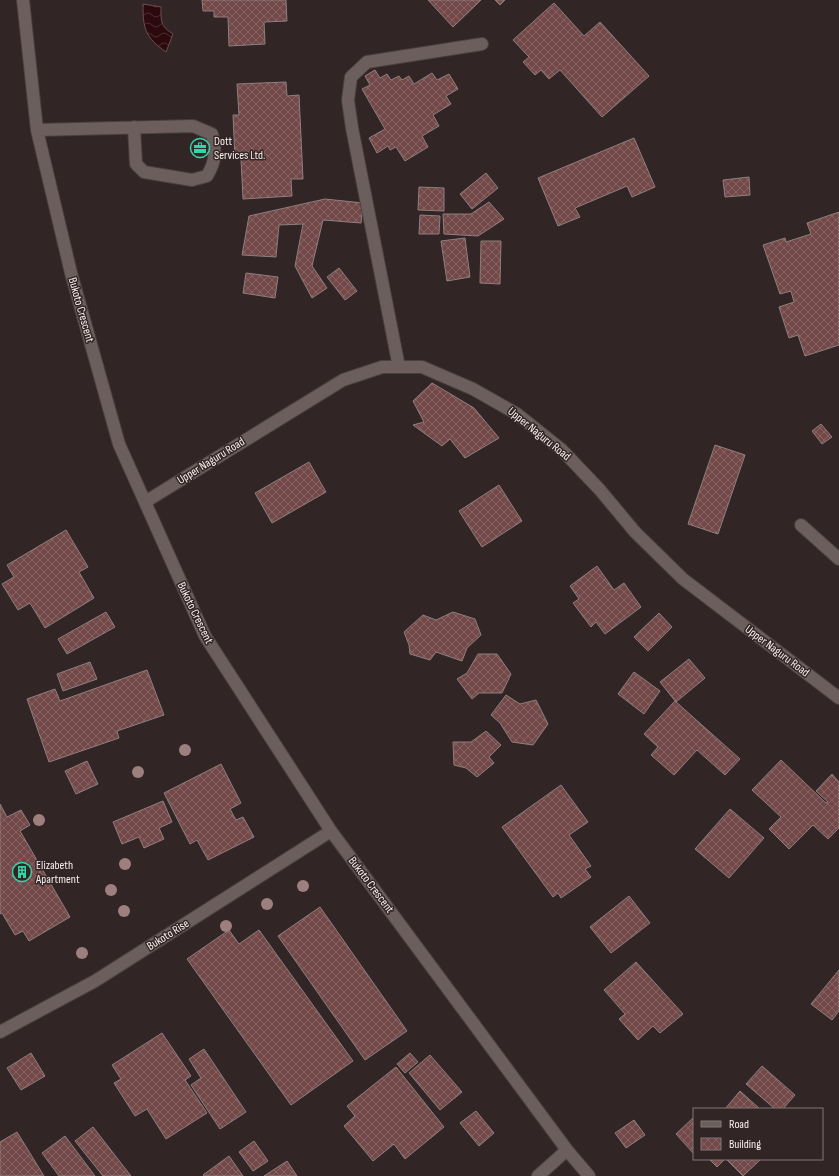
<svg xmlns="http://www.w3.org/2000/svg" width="839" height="1176" viewBox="0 0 839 1176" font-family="'Sofia Sans Condensed',sans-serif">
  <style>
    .water { fill: url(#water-waves); stroke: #6a4e51 }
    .building { fill: url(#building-cross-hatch); stroke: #8f7f7f }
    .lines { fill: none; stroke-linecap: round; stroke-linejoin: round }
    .minor-casing { stroke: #4a4040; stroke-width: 14 }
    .minor { stroke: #6d5e5e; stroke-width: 12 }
    .tree { fill: #9e7f7f }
    .labels { text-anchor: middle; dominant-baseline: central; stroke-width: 3; stroke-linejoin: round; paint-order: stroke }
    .poi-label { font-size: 12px; fill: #f9f0ef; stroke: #322525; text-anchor: start }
    .street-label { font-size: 12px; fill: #f9f0ef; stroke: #322525 }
  </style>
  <defs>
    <pattern id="water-waves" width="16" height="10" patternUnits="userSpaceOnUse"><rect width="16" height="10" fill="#2c090d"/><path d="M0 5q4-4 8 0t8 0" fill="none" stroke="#4b2d31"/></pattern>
    <pattern id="building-cross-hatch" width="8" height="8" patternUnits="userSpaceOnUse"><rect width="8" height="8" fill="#734849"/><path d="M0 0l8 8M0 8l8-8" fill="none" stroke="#886364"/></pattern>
  </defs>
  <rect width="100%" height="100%" fill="#322525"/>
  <path class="water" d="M143 4 161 7C161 21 160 26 173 34L166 52C145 37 143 29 143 4Z"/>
  <path class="building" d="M202 0H286L287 21 264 22 265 44 229 46 228 17H214V11H203Z
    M428 0H481L453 27Z
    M495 0H505L500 5Z
    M554 3 584 36 600 22 649 76 602 117 560 70 549 79 541 70 535 75 523 62 529 57 513 40Z
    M375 70 380 78 387 74 391 80 399 76 402 80 409 76 414 84 432 73 437 80 449 74 458 89 446 96 451 104 433 115 439 126 422 136 428 147 405 161 396 147 390 150 388 146 377 153 369 138 385 129 362 89 370 85 365 76Z
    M286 82 287 96 299 95 303 179H291L292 196 243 199 241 159H235L233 115H239L237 84Z
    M634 138 655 187 632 197 627 186 575 208 580 217 558 226 538 178Z
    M486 173 498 188 472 209 460 194Z
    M749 177 750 195 725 197 723 180Z
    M419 187 444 188V211L418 210Z
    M325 199 363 203 361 223 323 220 312 266 327 288 312 298 295 266 303 224 279 225 276 257 242 255 249 216Z
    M489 202 504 219 478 236 444 234 443 214H471Z
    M839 212V345L805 356 798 335 789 338 779 307 794 302 791 291 780 294 763 245 785 238 786 242 811 234 807 223Z
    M420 215 440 216 439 234H419Z
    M465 238 470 277 447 281 441 241Z
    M481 241H501L500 284 480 283Z
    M339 268 357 291 345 300 327 277Z
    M246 273 278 277 275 298 243 293Z
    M432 383 474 408 499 438 465 458 450 439 442 446 413 425 424 422 413 401Z
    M821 424 832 437 822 444 812 431Z
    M715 445 745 455 718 534 688 524Z
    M309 462 326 492 272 523 255 493Z
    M499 485 522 521 482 547 459 511Z
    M66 530 88 567 79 572 94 598 45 628 30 603 18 610 2 584 14 577 7 565Z
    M597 566 614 590 624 583 641 607 605 634 596 622 591 627 573 603 579 599 570 586Z
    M106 612 115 627 67 654 58 639Z
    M453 612 475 619 481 635 467 648 462 661 436 652 430 660 410 654 409 645 404 632 423 615 436 620Z
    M659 613 672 627 648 651 634 637Z
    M478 654H497L511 674 502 693H479L472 699 457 679 467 673Z
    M689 659 705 678 676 702 660 682Z
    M90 662 97 679 63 691 57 674Z
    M147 670 164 715 117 731 119 738 49 762 27 699 55 689 60 701Z
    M634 672 660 691 644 714 618 694Z
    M506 695 520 704 536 700 548 724 533 745 512 742 500 723 491 715Z
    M675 701 740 759 725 775 697 750 674 775 651 755 658 747 644 734Z
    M486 731 501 745 489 757 494 763 477 777 466 768 454 765 453 742H471Z
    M781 760 826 803 828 802 816 791 832 774 839 782V828L828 839 813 825 789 849 769 829 781 817 752 790Z
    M87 761 98 784 76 794 65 771Z
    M221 764 241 803 230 809 236 820 243 817 254 837 208 860 197 840 190 844 164 793Z
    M561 785 588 822 569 835 591 866 585 869 591 877 561 898 558 893 553 897 502 827Z
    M163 801 172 822 159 828 164 839 144 848 139 837 122 844 113 822Z
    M0 804 7 817 21 810 30 825 20 831 70 917 29 941 23 931 15 935 2 913 0 914Z
    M730 809 764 838 729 878 695 849Z
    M629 896 650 923 611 953 590 927Z
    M320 907 407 1031 365 1060 278 936Z
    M229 930 239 944 259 930 353 1061 291 1105 187 959Z
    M636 962 683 1014 660 1033 653 1026 638 1040 619 1019 625 1014 604 990Z
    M839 970V1011L832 1020 811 1004Z
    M162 1033 191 1076 185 1080 207 1113 166 1139 147 1109 135 1116 114 1083 121 1079 112 1065Z
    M204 1049 246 1112 220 1129 191 1085 201 1078 189 1059Z
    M31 1053 45 1076 21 1090 7 1068Z
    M410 1053 418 1062 405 1073 397 1064Z
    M430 1055 462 1092 440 1110 409 1073Z
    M762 1066 795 1095 783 1109H775L746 1084Z
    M396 1067 444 1127 405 1159 394 1144 373 1161 344 1126 355 1116 347 1106Z
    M740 1091 760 1109H725Z
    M476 1111 494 1133 479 1146 460 1123Z
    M694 1117V1154L676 1134Z
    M634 1120 645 1135 626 1148 615 1133Z
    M93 1127 131 1176H103L75 1141Z
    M17 1132 44 1176H0V1142Z
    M65 1136 95 1176H59L42 1153Z
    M254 1141 268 1161 253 1171 239 1152Z
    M229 1156 243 1176H204L203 1175Z
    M709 1159H725L717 1167Z
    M726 1159H761L743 1176Z
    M287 1161 297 1176H264Z"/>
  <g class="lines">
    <g class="minor-casing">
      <path id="minor" d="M23 0 37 130 71 273 119 444 205 636 331 831 567 1150 589 1176
        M37 130 193 126 212 134C216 151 216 161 207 176L192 180 144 172 136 164 134 127
        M399 367 352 128 348 100 351 77 367 62 482 44
        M145 502 343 380 382 367H422L473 389 517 414 562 450 600 490 635 532 683 579 839 698
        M801 525 839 559
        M0 1032 95 981 331 831
        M538 1176 567 1150"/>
    </g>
    <use href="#minor" class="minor"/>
  </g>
  <g class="tree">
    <circle cx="185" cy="750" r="6"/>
    <circle cx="138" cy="772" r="6"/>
    <circle cx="39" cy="820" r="6"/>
    <circle cx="125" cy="864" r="6"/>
    <circle cx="303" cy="886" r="6"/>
    <circle cx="111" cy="890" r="6"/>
    <circle cx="267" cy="904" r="6"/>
    <circle cx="124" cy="911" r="6"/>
    <circle cx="226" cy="926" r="6"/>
    <circle cx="82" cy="953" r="6"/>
  </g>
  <defs>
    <g id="office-ring" transform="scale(1)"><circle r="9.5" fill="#322525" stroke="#35d4a7" stroke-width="1.5"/><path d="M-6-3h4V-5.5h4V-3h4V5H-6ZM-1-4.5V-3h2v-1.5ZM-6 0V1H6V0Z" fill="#35d4a7"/></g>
    <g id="building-ring" transform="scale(1)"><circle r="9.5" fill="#322525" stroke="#35d4a7" stroke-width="1.5"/><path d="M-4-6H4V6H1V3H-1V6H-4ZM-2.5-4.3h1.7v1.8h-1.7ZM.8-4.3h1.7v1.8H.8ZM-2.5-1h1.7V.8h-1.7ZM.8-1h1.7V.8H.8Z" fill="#35d4a7"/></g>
  </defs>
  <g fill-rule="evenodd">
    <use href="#office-ring" x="200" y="148"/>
    <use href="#building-ring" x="22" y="872"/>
  </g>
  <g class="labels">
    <g class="poi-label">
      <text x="214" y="141">Dott<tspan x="214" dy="14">Services Ltd.</tspan></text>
      <text x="36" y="865">Elizabeth<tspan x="36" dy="14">Apartment</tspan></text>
    </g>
    <g class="street-label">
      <text transform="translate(81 310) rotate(74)">Bukoto Crescent</text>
      <text transform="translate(539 434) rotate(39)">Upper Naguru Road</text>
      <text transform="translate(211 461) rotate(-32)">Upper Naguru Road</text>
      <text transform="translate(195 613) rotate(64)">Bukoto Crescent</text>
      <text transform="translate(777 651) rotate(37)">Upper Naguru Road</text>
      <text transform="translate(371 885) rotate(53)">Bukoto Crescent</text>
      <text transform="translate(168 935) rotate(-32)">Bukoto Rise</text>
    </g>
  </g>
  <rect x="693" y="1108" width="130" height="52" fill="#322525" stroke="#827676"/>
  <rect x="701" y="1121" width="20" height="6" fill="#6d5e5e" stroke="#827676"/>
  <text x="729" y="1128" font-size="12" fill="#f9f0ef">Road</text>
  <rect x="701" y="1138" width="20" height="12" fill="url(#building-cross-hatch)" stroke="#827676"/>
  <text x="729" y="1148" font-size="12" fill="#f9f0ef">Building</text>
</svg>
